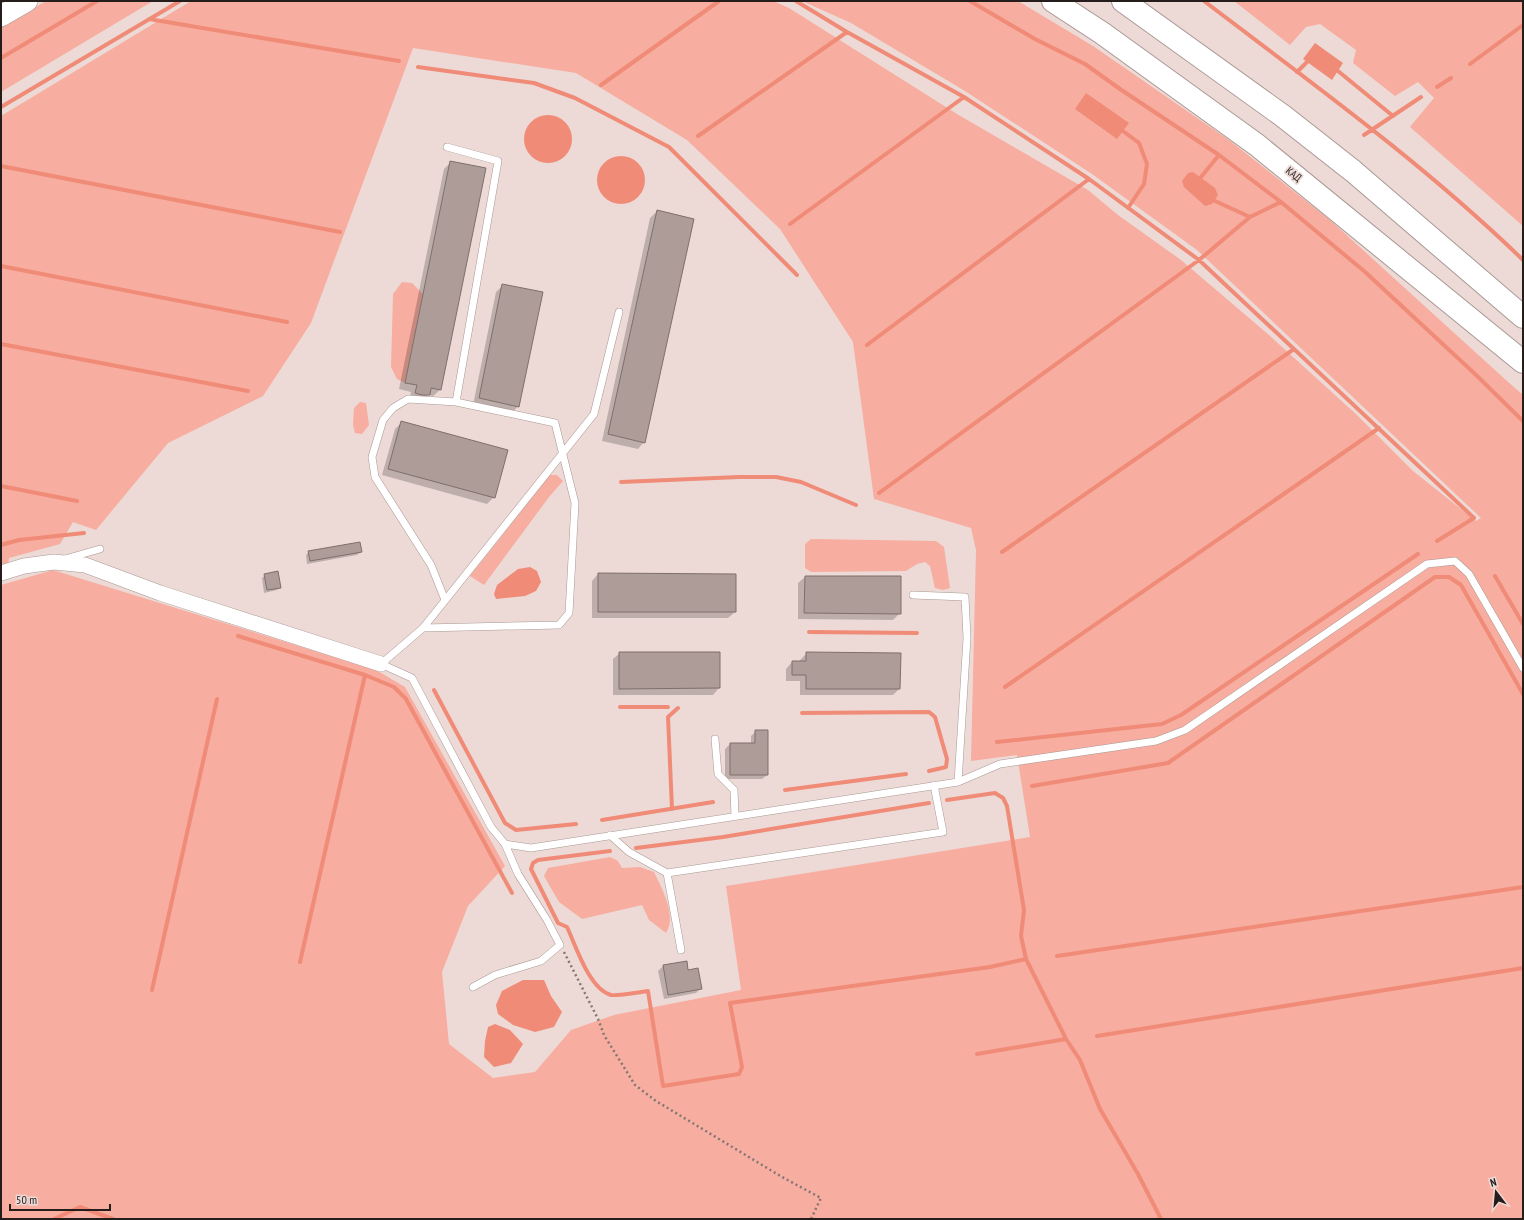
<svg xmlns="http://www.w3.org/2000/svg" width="1524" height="1220" viewBox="0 0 1524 1220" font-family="'PT Sans Narrow',sans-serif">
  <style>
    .green { fill: #f7ad9f }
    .water { fill: #f08b78 }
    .shadow { fill: #0003 }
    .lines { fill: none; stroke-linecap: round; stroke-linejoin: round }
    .stream { stroke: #f08b78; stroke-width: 4 }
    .building { fill: #ad9c98; stroke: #7f6f6c }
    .service-casing { stroke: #a99894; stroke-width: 8 }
    .minor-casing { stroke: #a99894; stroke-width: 16 }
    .secondary-casing { stroke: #a99894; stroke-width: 22 }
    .motorway-casing { stroke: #a99894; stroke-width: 24 }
    .path { stroke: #837674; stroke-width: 2.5; stroke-dasharray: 2 3; stroke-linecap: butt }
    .service { stroke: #fff; stroke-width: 7 }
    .minor { stroke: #fff; stroke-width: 15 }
    .secondary { stroke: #fff; stroke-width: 21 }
    .motorway { stroke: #fff; stroke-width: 22 }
    .labels { text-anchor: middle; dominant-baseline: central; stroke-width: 3.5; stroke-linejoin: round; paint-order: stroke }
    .street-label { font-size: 11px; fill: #241d1c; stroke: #eddad6 }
  </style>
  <rect width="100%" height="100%" fill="#eddad6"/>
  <path class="green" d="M46 1H153L1 92V27Z
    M191 1H773L789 8 957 114 1088 190 1118 215 1181 260 1269 335 1357 415 1413 471 1476 521 1481 518 1197 250 1092 174 965 91 851 23 802 1H1018L1093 46 1229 140 1330 220 1507 381 1523 395V1219H1V585L53 570 376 670 405 687 505 866 468 906 442 972 449 1044 493 1078 535 1072 571 1030 614 1015 741 990 726 886 1030 837 1017 755 971 761 976 550 971 528 874 499 853 342 780 229 687 140 576 73 413 48 311 323 263 396 168 443 96 530 73 522 60 544 9 558 8 565 1 567V116Z
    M1234 1H1523V226L1410 127 1434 98 1418 82 1395 96 1353 63 1356 50 1320 24 1306 27 1290 45Z
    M402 282 412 283 423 294 405 383 397 379 391 367 393 294Z
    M360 402 366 403 369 425 362 434 355 433 353 425 354 408Z
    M550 475H557L563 481 549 497 484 585 470 576Z
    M811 539 936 541 944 547 950 588 943 590 935 588 930 566 925 562 917 564 906 571 811 572 805 568V544Z
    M610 857 618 861 622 868 640 867 654 872C662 889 677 915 666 933L649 920 642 905 582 919 559 902 544 876 548 868Z"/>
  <path class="water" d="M1315 43 1343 63 1332 80 1303 59Z
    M1086 93 1129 123 1117 139 1075 109Z
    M524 139a24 24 0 1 1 48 0a24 24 0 1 1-48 0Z
    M597 180a24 24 0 1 1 48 0a24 24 0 1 1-48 0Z
    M1193 172 1215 188 1218 195 1212 204 1205 206 1184 187 1182 181 1188 173Z
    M530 567 537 571 541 582 536 591 525 596 496 599 494 594 497 585 518 569Z
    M523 980H544L551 996 562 1012 554 1027 535 1032 513 1025 498 1014 496 1005 502 991Z
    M495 1024 510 1030 523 1044 511 1063 494 1067 484 1057 485 1041 488 1027Z"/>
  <path class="shadow" d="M451 162 440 390 433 396 428 395 422 401 409 400 411 392 399 389 444 169Z
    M657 211 644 442 638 449 602 441 650 218Z
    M503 285 518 406 512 413 473 405 496 292Z
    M402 422 494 497 487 504 382 475 395 429Z
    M309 552H361L357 555 307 564 306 555Z
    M598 574 735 612 728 618H592V581Z
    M265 575 280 587 277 590 264 593 262 578Z
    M805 577H900V613L893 620 798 619V583Z
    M620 653H719V688L713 695H613V659Z
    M807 653 899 689 893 695H800V681H786V669L792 662H800V660Z
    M756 731 767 775 762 779H725V749L730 744H751V736Z
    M663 966 688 971 701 988 696 993 664 999 658 971Z"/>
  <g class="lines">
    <path class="stream" d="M796 1 847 32 964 97 1089 179 1199 260 1474 518 1437 541
      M970 1 1035 39 1085 64 1120 89 1219 155 1281 202 1364 271 1474 373 1523 421
      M1204 1C1313 84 1424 164 1523 260
      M149 19 399 61
      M1 58 97 1
      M1470 64 1523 25
      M418 67 534 83 575 98 669 147 797 275
      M1338 71 1393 116
      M1297 72 1307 62
      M601 85 719 1
      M1437 87 1451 78
      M1 107 180 1
      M1123 131 1139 143 1147 164 1144 184 1128 208
      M1364 135 1421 97
      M698 136 847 32
      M1 166 340 232
      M1201 177 1219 155
      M1215 201 1250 217
      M790 224 964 97
      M1 266 287 322
      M1 344 248 391
      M867 345 1089 179
      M621 482 739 477H776L801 482 856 505
      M1 486 77 501
      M879 493 1199 260 1250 217 1281 202
      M1 545 19 540 84 533
      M1002 552 1294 349
      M1495 576 1523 624
      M809 632 917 633
      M238 636 365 675 394 687 406 699 512 893
      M1005 687 1379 428
      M434 690 505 823 516 830 576 824
      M620 707H668
      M802 713 929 712 935 717 947 759 946 767 929 771
      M997 742 1162 724 1181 715 1418 554
      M1032 786 1168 763 1435 577H1449L1461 585 1523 694
      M785 790 906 774
      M947 800 995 793 1003 798 1007 806 1024 910 1021 936 1026 959 1066 1039 1080 1060 1100 1109 1138 1174 1161 1219
      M672 809 668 717 678 708
      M602 820 713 802
      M636 848 723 837 929 803
      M610 851 538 860 533 863 531 869 558 923 567 927C576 946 589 989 611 995 618 996 640 992 648 991L663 1086 739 1074 742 1067 730 1003 990 967 1026 959
      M1057 956 1523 887
      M300 962 365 675
      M152 990 217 699
      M1097 1036 1523 968
      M977 1054 1066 1039
      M54 1219 80 1207 113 1219"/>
  </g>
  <path class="building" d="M450 161 486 168 441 390 431 388 430 395H422L415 393 417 385 405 383Z
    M657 210 694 219 645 443 608 434Z
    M502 284 543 292 519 407 479 398Z
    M401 421 508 450 495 498 388 469Z
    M360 542 362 552 310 561 308 551Z
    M278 571 281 588 267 590 264 574Z
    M598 573 736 574V612H598Z
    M805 576H901V614L804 613Z
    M619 652H720V688L619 689Z
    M806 652 901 653 900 689H806V675H792V661H806Z
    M755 730H768V775H730V743H755Z
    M687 961 688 970 698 968 702 989 668 995 663 965Z"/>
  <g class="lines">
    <g class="service-casing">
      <path id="service" d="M447 147 498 161 456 402
        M65 559 100 549
        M913 595 965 597 967 638 958 782
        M445 600 431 565 375 477 372 457 383 420 393 408 408 399 456 402 555 423 575 503 569 613 559 625 423 628 381 664 412 678 491 827 505 844 531 848 958 782 1000 764 1156 741 1185 730 1427 564 1455 561 1469 574 1523 668
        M423 628 594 414 619 312
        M715 739 718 774 734 790 735 816
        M610 835 629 852 667 873 681 950
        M667 873 943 832 934 785
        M473 987 495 975 541 961 560 945 547 920 518 874 505 844"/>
    </g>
    <g class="minor-casing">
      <path id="minor" d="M1 573 24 566 54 562 85 565 160 593 381 664"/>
    </g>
    <g class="secondary-casing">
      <path id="secondary" d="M1 16 27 1"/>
    </g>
    <g class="motorway-casing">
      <path id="motorway" d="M1053 1 1102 33 1257 145 1523 362
        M1123 1 1283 116 1353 171 1523 317"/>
    </g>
    <path class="path" d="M564 952 598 1019 604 1035 635 1085 656 1101 782 1177 821 1198 811 1219"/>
    <use href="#service" class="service"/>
    <use href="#minor" class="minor"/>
    <use href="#secondary" class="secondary"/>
    <use href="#motorway" class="motorway"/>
  </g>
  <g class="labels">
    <g class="street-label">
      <text transform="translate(1294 174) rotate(39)">КАД</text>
    </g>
  </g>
  <rect width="1524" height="1220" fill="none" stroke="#241d1c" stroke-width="4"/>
  <g transform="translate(1496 1192) rotate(344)" stroke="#eddad6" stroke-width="3" paint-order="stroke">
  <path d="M0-3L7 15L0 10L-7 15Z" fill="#241d1c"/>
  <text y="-6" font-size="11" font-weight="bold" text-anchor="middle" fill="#241d1c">N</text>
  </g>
  <path d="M10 1204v6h100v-6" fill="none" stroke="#241d1c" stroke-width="2"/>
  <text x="16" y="1204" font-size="12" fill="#241d1c" stroke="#eddad6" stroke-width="3" paint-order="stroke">50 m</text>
</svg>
